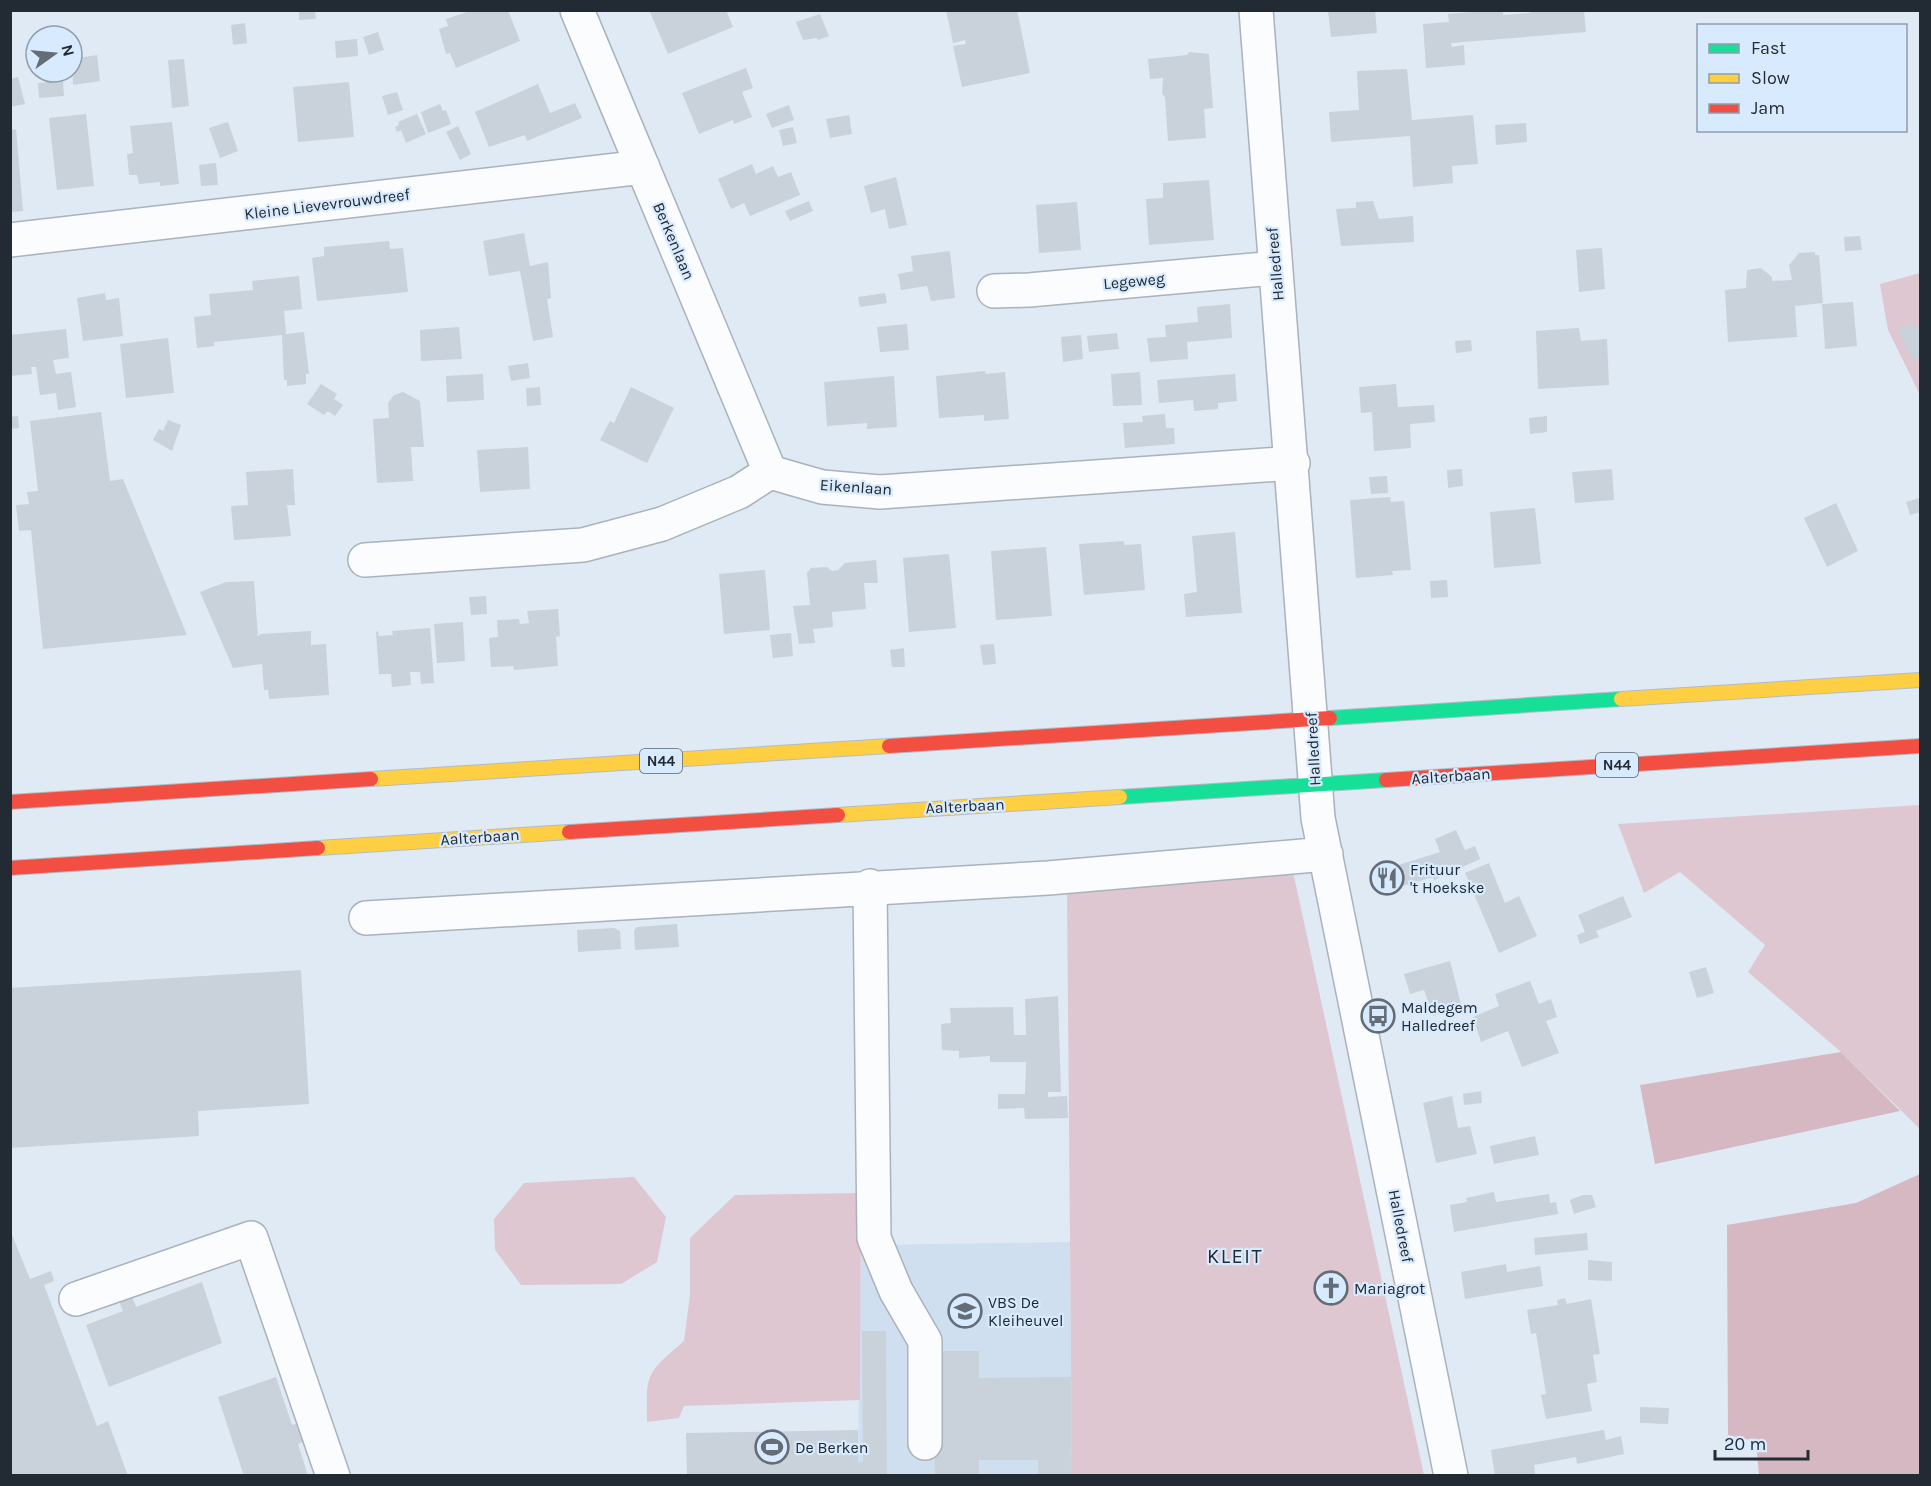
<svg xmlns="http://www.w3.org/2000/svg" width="1931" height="1486" viewBox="0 0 1931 1486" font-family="Karla,sans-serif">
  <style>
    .built { fill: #cfdff0 }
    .green { fill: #dec7d0 }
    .forest { fill: #d5b8c2 }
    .building { fill: #c9d1da }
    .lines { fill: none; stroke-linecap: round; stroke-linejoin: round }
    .street-casing { stroke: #aab2bb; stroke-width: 36 }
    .fast-casing { stroke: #b2bcc6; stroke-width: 16 }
    .slow-casing { stroke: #b2bcc6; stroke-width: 16 }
    .jam-casing { stroke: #b2bcc6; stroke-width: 16 }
    .street { stroke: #fafcfe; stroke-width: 33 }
    .fast { stroke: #16e098; stroke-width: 14 }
    .slow { stroke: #ffcf43; stroke-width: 14 }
    .jam { stroke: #f24e42; stroke-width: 14 }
    .labels { text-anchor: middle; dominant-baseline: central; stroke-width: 4.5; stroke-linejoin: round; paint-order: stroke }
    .shield { fill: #d8eafd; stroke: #596470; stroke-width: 1.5 }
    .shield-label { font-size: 15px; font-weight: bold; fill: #222a33 }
    .street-label { font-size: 16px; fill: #222a33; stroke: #d8eafd }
    .poi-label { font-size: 16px; fill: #222a33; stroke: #d8eafd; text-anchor: start }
    .quarter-label { font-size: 20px; letter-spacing: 1.5px; fill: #222a33; stroke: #d8eafd }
  </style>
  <rect width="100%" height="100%" fill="#e0eaf5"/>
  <path class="built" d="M1070 1242 1072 1475H887L886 1461 858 1462 861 1245Z"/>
  <path class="green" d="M1920 273V395L1888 330 1880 284Z
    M1920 805V1129L1841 1052 1748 972 1765 945 1680 872 1644 893 1618 824Z
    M1292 867 1424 1475H1072L1067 888Z
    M634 1177 666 1217 657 1262 621 1284 521 1285 495 1250 494 1219 524 1183Z
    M861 1193 860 1400 684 1406 679 1418 647 1422C646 1372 646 1374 684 1341L690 1295V1238L735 1195Z"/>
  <path class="forest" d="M1841 1052 1900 1111 1655 1164 1640 1085Z
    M1920 1174V1475H1759L1756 1441 1728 1435 1727 1225 1856 1203Z"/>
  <path class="building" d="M299 10H315L316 19 299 20Z
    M473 10H508L520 41 456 68 450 53 446 54 439 29 448 26 446 19Z
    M649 10H726L733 27 668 54Z
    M946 10H1017L1030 73 962 87 953 46 966 44 965 40 953 43Z
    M1375 10 1377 33 1331 37 1328 11Z
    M1496 10H1503V15L1530 13 1529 10H1584L1586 32 1451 43 1452 47 1464 45 1465 65 1426 68 1423 24 1449 22 1448 14Z
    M820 14 829 36 818 40 817 38 803 40 796 22Z
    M245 23 247 43 233 45 231 25Z
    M378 32 384 50 369 55 363 37Z
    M357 39 358 56 336 58 335 41Z
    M1189 52 1209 54 1213 108 1204 109 1206 138 1168 141 1165 97 1162 94 1163 78 1150 79 1148 59 1187 55Z
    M97 55 100 81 73 85 72 59Z
    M184 59 189 106 172 108 168 60Z
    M746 68 753 88 742 92 752 117 734 124 733 120 699 134 682 93Z
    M1407 69 1412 120 1473 115 1478 164 1452 166 1453 183 1413 187 1410 136 1331 142 1329 112 1359 110 1357 71Z
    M18 77 25 104 10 107V79Z
    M63 80 64 96 39 98 38 83Z
    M349 82 354 137 298 142 293 87Z
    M538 84 550 113 575 103 582 118 527 141 525 135 489 147 475 112Z
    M397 92 403 110 388 115 382 96Z
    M440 104 443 111 446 110 451 124 428 133 421 112Z
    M789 105 794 120 772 128 766 114Z
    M86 114 94 186 57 190 49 118Z
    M417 114 426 134 406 143 401 130 397 132 395 127 399 125 398 122Z
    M849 115 852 134 830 138 826 119Z
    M172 122 179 184 160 186V182L139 184 137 175H129L127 154 133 153 130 126Z
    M228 122 238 151 220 158 209 128Z
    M1526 123 1527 142 1496 145 1495 125Z
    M458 126 471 154 460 160 446 132Z
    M793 127 797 143 783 146 779 130Z
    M16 129 23 211 10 212V130Z
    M216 163 218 185 201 186 199 165Z
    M752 164 756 174 773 166 778 177 791 172 800 195 750 216 744 203 731 209 718 179Z
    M896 177 907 225 889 229 885 209 871 213 864 186Z
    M1209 180 1214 240 1149 245 1146 199 1163 198V183Z
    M809 201 813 211 790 221 785 211Z
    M1373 201 1379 219 1413 216 1414 242 1341 246 1336 209 1356 208V202Z
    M1077 202 1081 250 1039 253 1036 205Z
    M524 233 530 266 548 262 551 298 547 299 553 337 533 341 520 271 489 276 483 241Z
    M1860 236 1862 250 1845 251 1844 237Z
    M389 241 390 249 403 248 408 292 317 301 312 258 324 256V247Z
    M1602 248 1605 289 1579 292 1576 250Z
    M950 251 955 298 931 301 927 286 901 290 898 274 913 271 911 256Z
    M1815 252V255H1819L1823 303 1795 306 1797 337 1728 342 1725 290 1746 288 1747 270 1761 268 1772 277V281L1792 280 1789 265 1799 253Z
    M299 276 302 309 284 311 286 334 304 332 309 374H306V384L287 386V380H284L282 335 214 342V346L197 348 194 317 211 315 209 294 253 290 252 281Z
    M105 293 106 300 119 298 123 336 83 341 77 298Z
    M885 293 887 303 860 307 858 297Z
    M1853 302 1857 346 1825 349 1822 304Z
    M1230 304 1232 338 1187 342 1188 359 1150 362 1147 338 1166 337 1165 325 1198 322 1197 307Z
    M1915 322 1920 332V356L1912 360 1898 330Z
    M907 324 909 350 880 352 877 327Z
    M459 327 462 359 421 361 420 330Z
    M1579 328 1581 341 1607 339 1609 385 1538 389 1536 331Z
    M66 329 69 358 53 360 56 374 71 372 76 407 58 410 56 393 40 395 36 367H31L32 374 10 376V335Z
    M1117 333 1119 349 1089 352 1087 336Z
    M1081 335 1083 359 1063 362 1061 337Z
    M168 338 174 393 126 398 120 344Z
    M1471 340 1472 351 1456 353 1455 341Z
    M528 363 530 378 511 381 508 366Z
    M985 371 986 374 1005 372 1009 419 984 421V415L939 418 936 376Z
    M1140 372 1142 405 1113 406 1111 374Z
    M483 374 484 400 447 402 446 376Z
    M1235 374 1237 401 1218 403V409L1194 411 1193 400 1159 403 1157 380Z
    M894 376 897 427 867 429V423L827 426 824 382Z
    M321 384 337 394 334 399 343 405 335 416 328 411 324 415 307 404Z
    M1396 384 1398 407 1434 405 1435 422 1410 424 1411 448 1374 451 1372 412 1361 413 1359 387Z
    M540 387 541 405 527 406 526 388Z
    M631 387 674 408 647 463 600 440 610 421 614 423Z
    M403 392 420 401 424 447H411L413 481 377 483 373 419 389 418 388 403 394 395Z
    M101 412 110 481 123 479 187 635 43 649 31 530 19 531 16 505 29 504 27 492 38 491 30 421Z
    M1165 414 1166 428H1174L1175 444 1125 448 1123 423 1143 422 1142 416Z
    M18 416 19 428 10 429V417Z
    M1547 416V432L1530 434 1529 418Z
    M168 420 181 425 172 451 153 440 159 429 163 431Z
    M528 447 530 489 480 492 477 450Z
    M293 469 295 505H287L291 536 234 540 231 506 248 505 246 472Z
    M1462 469 1463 486 1448 488 1447 470Z
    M1612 469 1614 500 1575 503 1572 472Z
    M1387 476 1388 493 1371 494 1369 477Z
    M1390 497 1391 502 1404 501 1411 570 1392 571 1393 575 1356 578 1350 500Z
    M1920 498V512L1910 515 1906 502Z
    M1836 503 1858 551 1827 567 1804 518Z
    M1535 508 1541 564 1494 568 1490 512Z
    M1235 532 1242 613 1186 617 1184 594 1197 592 1192 536Z
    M1124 541V545L1141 544 1145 590 1084 595 1079 544Z
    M1046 547 1052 616 996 620 991 551Z
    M949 554 956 628 909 632 903 558Z
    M876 560 878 583H864L866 609 832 612 833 627 813 629 815 643 799 644 793 606 810 605 807 573 811 568 827 567 832 571 838 570 845 563Z
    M765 570 770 630 724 634 719 574Z
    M1447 580 1448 597 1431 598 1430 581Z
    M254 581 258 637 260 634 311 631V645L326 644 329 695 269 699 268 690H264L262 664 233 668 200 592 226 582Z
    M486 596 487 614 471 615 469 597Z
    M558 609 560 636 556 637 558 666 514 670 513 666 491 667 489 638 498 637 497 620 519 619 520 624 529 623 527 611Z
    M463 622 465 661 437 663 434 624Z
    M430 628 434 683 421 684 420 672H410L411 685 392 687 391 674H379L376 632 378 631 379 636 393 635 392 631Z
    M791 633 793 656 773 658 770 635Z
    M994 644 996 664 983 665 980 645Z
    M904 648 905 667H892L890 650Z
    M1456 830 1465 850 1475 846 1480 859 1434 880 1433 877 1379 893 1373 873 1440 852 1435 839Z
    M1489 863 1505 903 1519 896 1537 936 1499 953 1465 873Z
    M1623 896 1632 917 1596 931 1599 937 1580 944 1577 935 1585 932 1578 915Z
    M677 924 679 947 635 950 634 930 637 927Z
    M614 928 620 931 621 949 578 952 577 930Z
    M1450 961 1462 1008 1433 1016 1424 990 1410 994 1404 974Z
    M1706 967 1714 993 1697 998 1689 972Z
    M301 970 309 1104 198 1111 199 1136 10 1148V988Z
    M1530 981 1539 1004 1551 999 1557 1017 1546 1021 1559 1053 1522 1067 1508 1031 1481 1042 1473 1017 1499 1006 1495 994Z
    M1058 996 1061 1092H1048V1097L1067 1096 1068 1118 1025 1119 1024 1108 998 1109V1094H1025L1026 1062H990V1056L959 1058V1051L942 1050 941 1024 951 1023 950 1008 1013 1007 1014 1035H1026L1025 999Z
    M1481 1091 1482 1103 1464 1105 1463 1094Z
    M1452 1096 1458 1128 1470 1126 1477 1154 1436 1163 1423 1103Z
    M1535 1136 1539 1155 1494 1164 1490 1146Z
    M1494 1192 1496 1202 1549 1194 1550 1203 1556 1202 1558 1214 1454 1232 1450 1205 1467 1202 1466 1198Z
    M1583 1195H1592L1596 1207 1574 1214 1570 1200Z
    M10 1230 30 1279 51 1271 54 1281 44 1285 97 1426 108 1421 128 1476H10Z
    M1587 1233 1588 1250 1535 1255 1534 1238Z
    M1588 1260 1612 1262V1281L1588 1280Z
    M1506 1264 1507 1272 1540 1266 1543 1286 1465 1299 1461 1272Z
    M202 1282 222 1343 109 1387 86 1325 123 1311 118 1299 131 1294 136 1307Z
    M1565 1298 1567 1304 1591 1299 1600 1354 1593 1355 1597 1382 1587 1384 1592 1411 1546 1419 1541 1395 1546 1394 1536 1333 1531 1334 1527 1310 1558 1305 1557 1300Z
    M862 1331H886L887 1476H687L686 1433 858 1430V1462H863Z
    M933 1351H979V1378L1071 1377 1072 1476H1038V1460H979V1476H935Z
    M276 1377 292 1425 296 1424 303 1442 298 1444 308 1476H244L218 1397Z
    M1640 1407 1669 1408 1668 1424 1640 1423Z
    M1604 1430 1606 1440 1621 1436 1624 1454 1577 1464 1576 1457 1534 1465 1535 1474 1495 1476 1491 1450Z"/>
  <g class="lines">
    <g class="street-casing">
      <path id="street" d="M577 10 770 472
        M1256 10 1318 818 1451 1476
        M10 240 643 167
        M994 291 1029 290 1275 268
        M365 560 583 545 662 524 739 492 770 472 822 487 880 492 1293 463
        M870 886 874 1238 896 1291 925 1341V1443
        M366 918 1048 878 1326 854
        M76 1299 251 1238 333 1476"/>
    </g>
    <g class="fast-casing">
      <path id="fast" d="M1330 718 1621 699
        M1120 797 1386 780"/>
    </g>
    <g class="slow-casing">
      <path id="slow" d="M1621 699 1920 680
        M371 779 889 746
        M838 815 1120 797
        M318 848 569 832"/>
    </g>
    <g class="jam-casing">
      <path id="jam" d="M889 746 1330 718
        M1386 780 1920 746
        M10 802 371 779
        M569 832 838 815
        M10 868 318 848"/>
    </g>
    <use href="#street" class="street"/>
    <use href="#fast" class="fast"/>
    <use href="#slow" class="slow"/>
    <use href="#jam" class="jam"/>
  </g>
  <defs>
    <g id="restaurant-ring" transform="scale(1.725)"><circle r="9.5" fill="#d8eafd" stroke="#646d77" stroke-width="1.5"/><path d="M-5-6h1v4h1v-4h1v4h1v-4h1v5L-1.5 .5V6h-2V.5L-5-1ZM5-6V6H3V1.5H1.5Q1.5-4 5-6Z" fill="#646d77"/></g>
    <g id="bus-ring" transform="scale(1.725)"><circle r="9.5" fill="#d8eafd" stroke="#646d77" stroke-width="1.5"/><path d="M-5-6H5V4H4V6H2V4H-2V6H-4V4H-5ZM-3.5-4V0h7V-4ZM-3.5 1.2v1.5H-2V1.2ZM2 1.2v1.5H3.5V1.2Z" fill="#646d77"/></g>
    <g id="church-ring" transform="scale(1.725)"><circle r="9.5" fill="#d8eafd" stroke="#646d77" stroke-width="1.5"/><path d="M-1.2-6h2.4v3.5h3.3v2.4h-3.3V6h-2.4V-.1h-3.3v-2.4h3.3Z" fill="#646d77"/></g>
    <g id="school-ring" transform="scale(1.725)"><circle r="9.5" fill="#d8eafd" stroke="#646d77" stroke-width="1.5"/><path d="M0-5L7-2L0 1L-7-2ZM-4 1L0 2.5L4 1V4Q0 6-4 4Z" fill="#646d77"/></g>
    <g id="stadium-ring" transform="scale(1.725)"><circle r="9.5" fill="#d8eafd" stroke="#646d77" stroke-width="1.5"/><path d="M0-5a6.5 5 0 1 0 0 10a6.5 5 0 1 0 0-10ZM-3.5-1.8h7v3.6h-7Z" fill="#646d77"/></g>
  </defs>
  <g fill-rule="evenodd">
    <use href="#restaurant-ring" x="1387" y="878"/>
    <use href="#bus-ring" x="1378" y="1016"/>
    <use href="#church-ring" x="1331" y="1288"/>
    <use href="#school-ring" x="965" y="1311"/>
    <use href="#stadium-ring" x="772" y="1447"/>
  </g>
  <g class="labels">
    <g class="shield">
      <rect x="640" y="749" width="42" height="24" rx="4.5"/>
      <rect x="1596" y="753" width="42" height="24" rx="4.5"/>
    </g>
    <g class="shield-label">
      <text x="661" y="761">N44</text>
      <text x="1617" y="765">N44</text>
    </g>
    <g class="street-label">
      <text transform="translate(327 204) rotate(-7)">Kleine Lievevrouwdreef</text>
      <text transform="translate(674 241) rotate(67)">Berkenlaan</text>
      <text transform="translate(1275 264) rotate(-95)">Halledreef</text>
      <text transform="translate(1134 281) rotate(-5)">Legeweg</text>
      <text transform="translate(856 487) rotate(4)">Eikenlaan</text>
      <text transform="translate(1313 749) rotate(-93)">Halledreef</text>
      <text transform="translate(1451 776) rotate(-4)">Aalterbaan</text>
      <text transform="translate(965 806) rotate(-3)">Aalterbaan</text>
      <text transform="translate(480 837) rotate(-4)">Aalterbaan</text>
      <text transform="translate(1401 1226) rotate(79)">Halledreef</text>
    </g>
    <g class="poi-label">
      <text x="1410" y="869">Frituur<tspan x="1410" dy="18">'t Hoekske</tspan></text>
      <text x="1401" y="1007">Maldegem<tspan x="1401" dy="18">Halledreef</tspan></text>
      <text x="1354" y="1288">Mariagrot</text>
      <text x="988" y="1302">VBS De<tspan x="988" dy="18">Kleiheuvel</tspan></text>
      <text x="795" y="1447">De Berken</text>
    </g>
    <g class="quarter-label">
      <text x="1235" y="1256">KLEIT</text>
    </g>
  </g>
  <rect width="1931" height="1486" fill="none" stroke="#222a33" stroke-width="24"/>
  <rect x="1697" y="24" width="210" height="108" fill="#d8eafd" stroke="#8f9dac" stroke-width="1.5"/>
  <rect x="1709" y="44" width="30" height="9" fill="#16e098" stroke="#8f9dac" stroke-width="1.5"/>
  <text x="1751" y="54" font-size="18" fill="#222a33">Fast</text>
  <rect x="1709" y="74" width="30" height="9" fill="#ffcf43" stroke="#8f9dac" stroke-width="1.5"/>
  <text x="1751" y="84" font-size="18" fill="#222a33">Slow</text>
  <rect x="1709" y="104" width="30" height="9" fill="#f24e42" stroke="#8f9dac" stroke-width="1.5"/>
  <text x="1751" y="114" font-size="18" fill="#222a33">Jam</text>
  <g transform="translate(54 54) rotate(75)"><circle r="28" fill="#d8eafd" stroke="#8f9dac" stroke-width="1.5"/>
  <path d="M0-4.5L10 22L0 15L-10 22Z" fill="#646d77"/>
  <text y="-9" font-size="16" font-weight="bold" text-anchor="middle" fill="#222a33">N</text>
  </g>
  <path d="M1715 1450v9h93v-9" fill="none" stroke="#222a33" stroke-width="3"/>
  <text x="1724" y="1450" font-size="18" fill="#222a33" stroke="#d8eafd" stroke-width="4.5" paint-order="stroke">20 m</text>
</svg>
